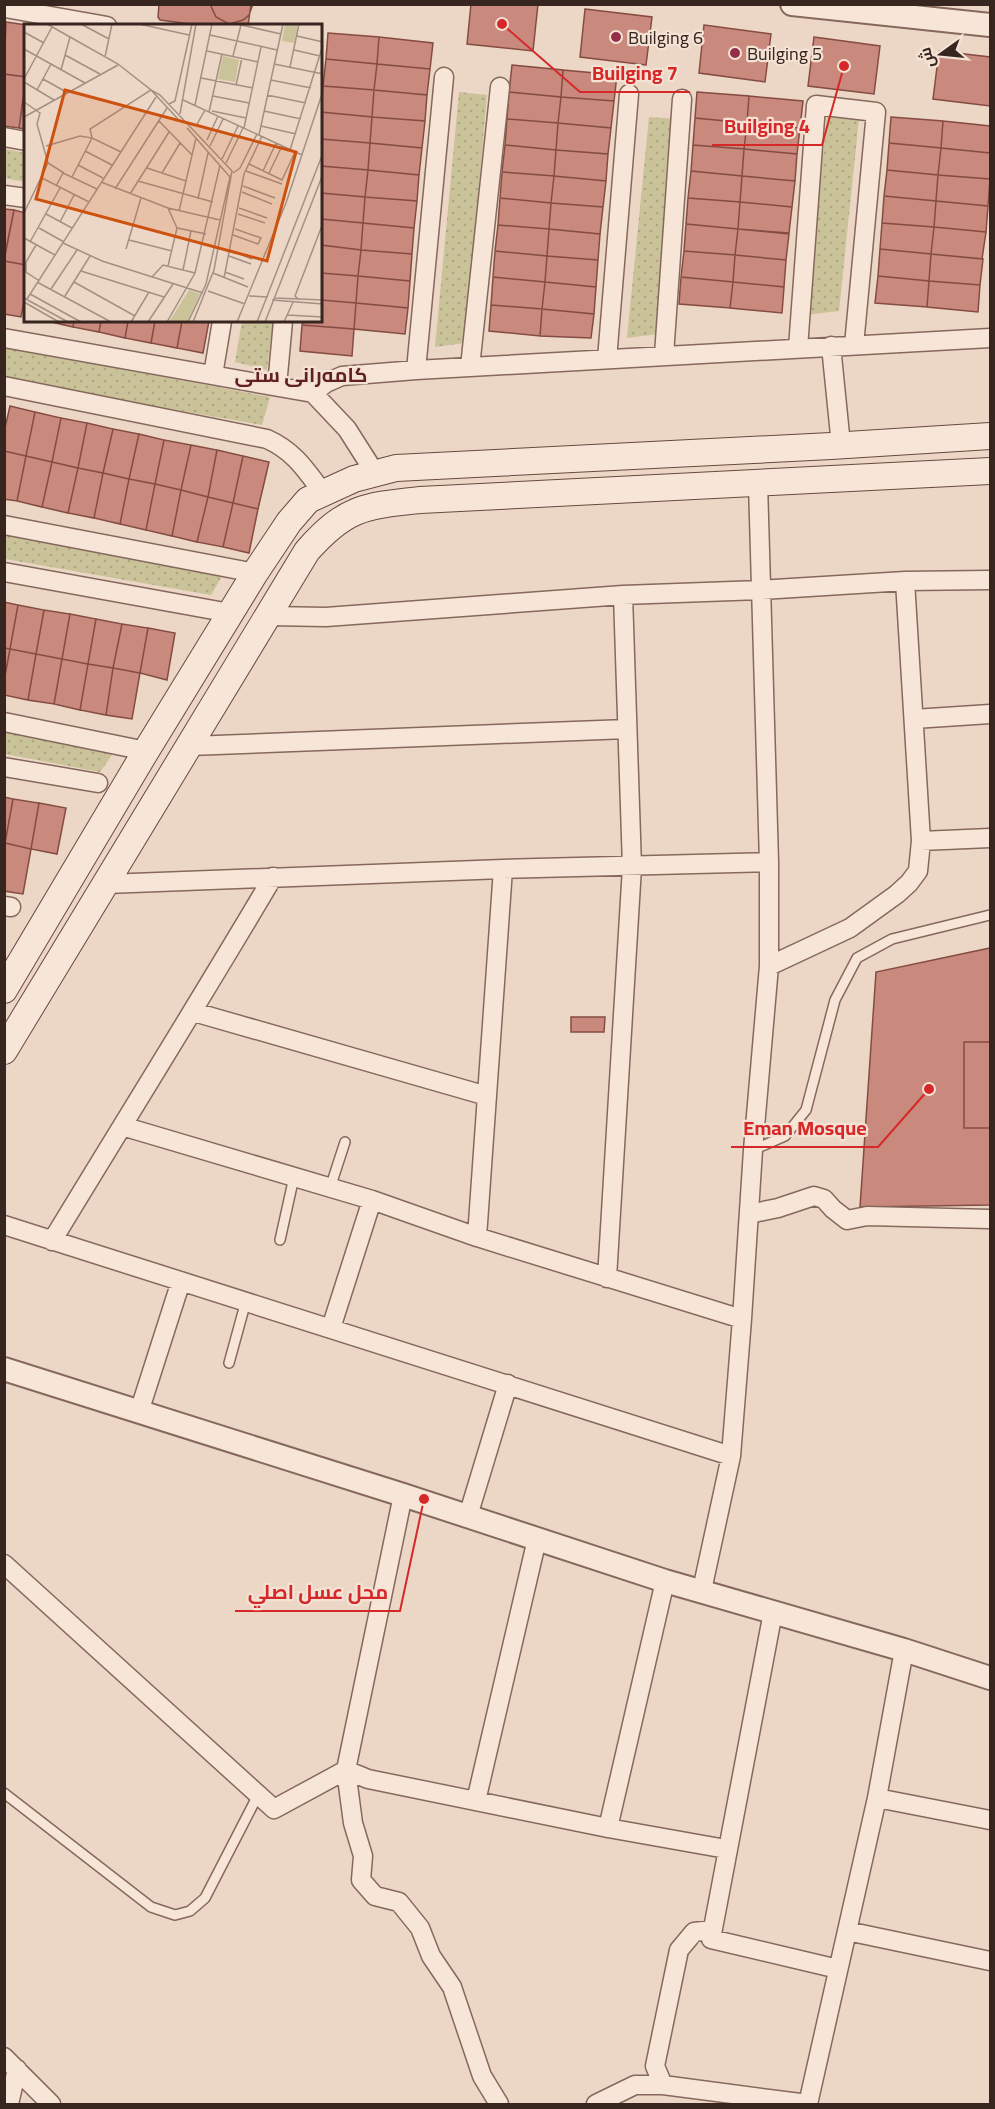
<svg xmlns="http://www.w3.org/2000/svg" width="995" height="2109" viewBox="0 0 995 2109" font-family="Georgia,Cairo,serif">
  <style>
    .garden { fill: url(#garden-dots) }
    .building { fill: #c9897d; stroke: #854c43; stroke-width: 1.5 }
    .lines { fill: none; stroke-linecap: round; stroke-linejoin: round }
    .service-casing { stroke: #86685c; stroke-width: 12 }
    .minor-casing { stroke: #86685c; stroke-width: 21 }
    .tertiary-casing { stroke: #86685c; stroke-width: 26 }
    .secondary-casing { stroke: #68493f; stroke-width: 28 }
    .service { stroke: #f7e6d8; stroke-width: 9 }
    .minor { stroke: #f7e6d8; stroke-width: 18 }
    .tertiary { stroke: #f7e6d8; stroke-width: 22 }
    .secondary { stroke: #f7e6d8; stroke-width: 26 }
    .poi-dot { fill: #932f49; stroke: #f4e3d4; stroke-width: 2 }
    .labels { text-anchor: middle; dominant-baseline: central; stroke-width: 4.5; stroke-linejoin: round; paint-order: stroke }
    .poi-label { font-size: 18px; fill: #37251f; stroke: #f4e3d4; text-anchor: start }
    .neighbourhood-label { font-size: 20px; font-weight: bold; fill: #622023; stroke: #f4e3d4 }
    .inset-road { fill: none; stroke: #a48f83; stroke-width: 1.5 }
    .view { fill: #cd510f; fill-opacity: 0.15; stroke: #cd510f; stroke-width: 3 }
    .inset-edge { fill: none; stroke: #37251f; stroke-width: 3 }
    .leader { fill: none; stroke: #d62828; stroke-width: 2 }
    .callout-dot { fill: #d62828; stroke: #f4e3d4; stroke-width: 2 }
    .callout-label { font-size: 20px; text-anchor: middle; font-weight: bold; fill: #d62828; stroke: #f4e3d4; stroke-width: 4.5; stroke-linejoin: round; paint-order: stroke }
  </style>
  <defs>
    <pattern id="garden-dots" width="8" height="8" patternUnits="userSpaceOnUse" patternTransform="scale(1.5)"><rect width="8" height="8" fill="#cac399"/><path d="M2 2h.1M6 6h.1" fill="none" stroke="#aea783" stroke-width="1.8" stroke-linecap="round"/></pattern>
  </defs>
  <rect width="100%" height="100%" fill="#ecd6c5"/>
  <path class="garden" d="M459 92 487 95 465 343 435 347Z
    M827 116 859 119 839 311 805 315Z
    M649 117 678 119 658 334 627 338Z
    M5 149 25 153V182L5 178Z
    M242 321H273L267 370 235 362Z
    M4 347 270 397 262 425 5 380Z
    M4 531 225 571 211 595 5 559Z
    M4 725 119 745 100 772 5 754Z"/>
  <path class="building" d="M159 4H251L248 26H205L160 20 158 17Z
    M210 4H253L249 15 243 20 229 24 216 17Z
    M471 4H538L533 51 467 44Z
    M585 9 652 17 646 65 580 57Z
    M6 22 33 26H26V77L4 74Z
    M704 25 771 34 765 82 699 73Z
    M328 33 379 37 377 64 326 59Z
    M379 37 433 43 430 69 377 64Z
    M814 37 880 46 874 94 808 86Z
    M939 51 990 57V106L933 99Z
    M326 59 377 64 374 90 323 86Z
    M377 64 430 69 427 95 374 90Z
    M512 65 563 70 561 97 509 92Z
    M563 70 617 75 614 101 561 97Z
    M4 74 26 77 19 128 4 126Z
    M26 81V129L19 128Z
    M323 86 374 90 372 117 321 112Z
    M374 90 427 95 425 121 372 117Z
    M509 92 561 97 558 123 507 119Z
    M697 92 749 96 747 123 695 118Z
    M749 96 803 101 800 128 747 123Z
    M561 97 614 101 611 128 558 123Z
    M321 112 372 117 370 143 321 139Z
    M372 117 425 121 422 148 370 143Z
    M891 117 943 121 941 148 889 143Z
    M695 118 747 123 744 149 693 145Z
    M507 119 558 123 556 150 505 145Z
    M943 121 990 126V153L941 148Z
    M558 123 611 128 608 154 556 150Z
    M747 123 800 128 797 154 744 149Z
    M321 139 370 143 368 170 321 166Z
    M370 143 422 148 419 175 368 170Z
    M889 143 941 148 938 175 887 170Z
    M505 145 556 150 554 176 502 172Z
    M693 145 744 149 742 176 691 171Z
    M941 148 990 153V179L938 175Z
    M744 149 797 154 795 181 742 176Z
    M556 150 608 154 606 181 554 176Z
    M321 166 368 170 365 197 321 193Z
    M368 170 419 175 417 201 365 197Z
    M887 170 938 175 936 201 884 196Z
    M691 171 742 176 740 202 688 198Z
    M502 172 554 176 551 203 500 198Z
    M938 175 990 179 988 206 936 201Z
    M554 176 606 181 603 207 551 203Z
    M742 176 795 181 792 207 740 202Z
    M321 193 365 197 363 223 321 219Z
    M884 196 936 201 934 227 882 223Z
    M365 197 417 201 414 228 363 223Z
    M500 198 551 203 549 229 498 225Z
    M688 198 740 202 738 229 686 224Z
    M936 201 988 206 986 232 934 227Z
    M740 202 792 207 789 233 738 229Z
    M551 203 603 207 600 234 549 229Z
    M4 209 14 210 4 259Z
    M14 210 26 213V265L4 261Z
    M321 219 363 223 361 250 321 245Z
    M363 223 414 228 412 254 361 250Z
    M882 223 934 227 931 254 880 249Z
    M686 224 738 229 735 255 684 251Z
    M498 225 549 229 547 256 495 251Z
    M934 227 986 232 982 259 931 254Z
    M549 229 600 234 598 260 547 256Z
    M738 229 789 234 786 260 735 255Z
    M321 245 361 250 358 276 321 273Z
    M880 249 931 254 929 281 878 276Z
    M361 250 412 254 410 281 358 276Z
    M495 251 547 256 545 282 493 277Z
    M684 251 735 255 733 282 681 277Z
    M931 254 983 259 980 285 929 281Z
    M735 255 786 260 784 287 733 282Z
    M547 256 598 260 596 287 545 282Z
    M4 261 26 265V291L21 317 4 314Z
    M321 273 358 276 356 303 321 300Z
    M358 276 410 281 408 308 356 303Z
    M878 276 929 281 927 307 875 303Z
    M493 277 545 282 542 309 491 305Z
    M681 277 733 282 730 308 679 304Z
    M929 281 980 285 978 312 927 307Z
    M545 282 596 287 594 314 542 309Z
    M733 282 784 287 782 313 730 308Z
    M321 300 356 303 354 329 302 325 303 321H321Z
    M356 303 408 308 405 334 354 329Z
    M491 305 542 309 540 336 489 331Z
    M542 309 594 314 591 338 540 336Z
    M47 321H74L73 327Z
    M74 321H101L99 332 73 327Z
    M101 321H128L125 338 99 332Z
    M128 321H155L151 343 125 338Z
    M155 321H182L177 348 151 343Z
    M182 321H209L203 353 177 348Z
    M302 325 354 329 352 356 300 351Z
    M10 406 35 412 26 456 4 451V432Z
    M35 412 61 418 52 462 26 456Z
    M61 418 87 423 78 468 52 462Z
    M87 423 113 429 103 473 78 468Z
    M113 429 139 434 129 479 103 473Z
    M139 434 164 440 155 484 129 479Z
    M164 440 191 445 181 490 155 484Z
    M191 445 217 450 208 497 181 490Z
    M217 450 243 456 233 503 208 497Z
    M4 451 26 456 17 501 4 499Z
    M26 456 52 462 42 507 17 501Z
    M243 456 269 462 258 509 233 503Z
    M52 462 78 468 68 513 42 507Z
    M78 468 103 473 94 518 68 513Z
    M103 473 129 479 120 524 94 518Z
    M129 479 155 484 146 530 120 524Z
    M155 484 181 490 172 536 146 530Z
    M181 490 208 497 197 542 172 536Z
    M208 497 233 503 223 547 197 542Z
    M233 503 258 509 249 553 223 547Z
    M4 602 18 605 10 649 4 648Z
    M18 605 44 610 36 654 10 649Z
    M44 610 70 614 62 659 36 654Z
    M70 614 96 619 88 664 62 659Z
    M96 619 122 624 113 668 88 664Z
    M122 624 148 628 140 673 113 668Z
    M148 628 175 633 167 680 140 673Z
    M4 648 10 649 4 681Z
    M10 649 36 654 28 700 4 695V681Z
    M36 654 62 659 54 704 28 700Z
    M62 659 88 664 80 710 54 704Z
    M88 664 113 668 106 715 80 710Z
    M113 668 140 673 132 719 106 715Z
    M4 797 13 799 5 843H4Z
    M13 799 39 803 31 849 5 843Z
    M39 803 66 808 57 854 31 849Z
    M5 843 31 849 23 894 4 891Z
    M990 948V1205L860 1207 876 972Z
    M571 1017H605L604 1032H571Z
    M964 1042H990V1128H964Z"/>
  <g class="lines">
    <g class="service-casing">
      <path id="service" d="M753 1150 785 1136 806 1110 835 1000 857 958 892 939 990 915
        M330 1188 345 1142
        M280 1240 294 1177
        M229 1363 246 1301
        M4 1793 151 1907 175 1915 190 1911 205 1898 258 1795"/>
    </g>
    <g class="minor-casing">
      <path id="minor" d="M5 8 107 26
        M4 137 26 141
        M4 195 26 198
        M4 338 313 393 326 383 342 376 416 370 990 338
        M831 346 841 445
        M798 348 816 105 876 112 854 345
        M664 355 682 99
        M607 359 629 94
        M470 367 500 87
        M416 370 444 77
        M213 375 222 321
        M4 386 267 439C294 451 306 470 323 493
        M277 386 283 321
        M313 393 347 429 375 473
        M4 525 255 573
        M4 572 230 613
        M905 581 921 841 990 838
        M269 616 326 617 623 595 760 590 905 581 990 580
        M914 719 990 714
        M4 722 146 751
        M190 746 627 729
        M4 767 98 783
        M106 884 503 869 769 862
        M4 906 11 907
        M769 966 850 928 897 894 909 883 918 871 921 841
        M194 1012 487 1096
        M122 1126 372 1200 477 1237 742 1319
        M749 1214 778 1208 814 1196 824 1199 833 1209 847 1220 867 1216 990 1219
        M4 1225 731 1456
        M477 1237 503 869
        M52 1241C126 1119 201 999 273 877
        M607 1278 632 867 623 595
        M331 1328 372 1200
        M139 1412 181 1281
        M468 1516 508 1384
        M4 1564 274 1809 346 1770 403 1495
        M702 1590 731 1456 742 1319 753 1150 769 966V862L758 483
        M773 1612 711 1939 838 1969
        M346 1770 368 1779 608 1828 726 1849
        M346 1770 353 1823 363 1856 361 1880 375 1896 399 1902 420 1928 431 1956 452 1987 482 2076 499 2104
        M877 1798 990 1820
        M476 1801 537 1539
        M608 1828 665 1581
        M847 1931 990 1961
        M4 2057 51 2104
        M663 2085 808 2104
        M9 2104 17 2069
        M596 2104 635 2085H663L655 2066 679 1950 694 1932 712 1930
        M808 2104 877 1798 904 1650"/>
    </g>
    <g class="tertiary-casing">
      <path id="tertiary" d="M792 4 990 25
        M4 1369 403 1495 665 1581 904 1650 990 1678"/>
    </g>
    <g class="secondary-casing">
      <path id="secondary" d="M4 990 146 751 255 573 289 522 308 500 354 479 396 468 831 446 990 436
        M4 1051 307 551C346 507 364 506 420 500L990 471"/>
    </g>
    <use href="#service" class="service"/>
    <use href="#minor" class="minor"/>
    <use href="#tertiary" class="tertiary"/>
    <use href="#secondary" class="secondary"/>
  </g>
  <g class="poi-dot">
    <circle cx="616" cy="37" r="6"/>
    <circle cx="735" cy="53" r="6"/>
  </g>
  <g class="labels">
    <g class="poi-label">
      <text x="628" y="37">Builging 6</text>
      <text x="747" y="53">Builging 5</text>
    </g>
    <g class="neighbourhood-label">
      <text x="301" y="374">كامه‌رانی ستی</text>
    </g>
  </g>
  <g transform="translate(24 24)">
    <rect width="298" height="298" fill="#ecd6c5"/>
    <path d="M261 0H274L270 19 258 17ZM199 32 215 36 211 58 194 55Z" fill="#cac399"/>
    <path d="M165 266 176 270 163 298H145Z" fill="#cac399"/>
    <path class="inset-road" d="M23 0 94 40 127 66 66 105 68 114 97 128M57 0 85 15M115 0 165 11M213 0 257 10M0 8 20 19M186 11 253 26M273 12 299 18M0 25 61 59M270 26 296 32M183 27 234 38M41 31 76 50M209 32 217 1M81 33 88 0M250 40 299 50M266 43 275 0M37 46 46 13M177 54 229 64M0 55 28 3M19 55 44 69M247 56 287 64M0 58 30 76M212 61 218 34M13 66 27 40M127 66 136 71 208 147 190 246 169 298M127 66 154 95M243 71 282 79M189 72 225 79M159 76 278 131M0 78 16 89 13 100 24 139 40 149M145 80 151 77 168 0M171 81 188 0M188 87 222 94M240 87 277 95M185 88 198 30M156 90 172 0M0 93 94 41M135 97 168 131M172 102 181 86M237 102 272 110M163 104 206 153 182 260 164 298M220 104 237 23M235 111 259 0M183 116 194 92M22 122 56 112 68 114 48 153M186 122 199 95M266 126 299 21M61 127 88 141M198 135 214 102M202 139 219 104M225 140 258 156 271 128M54 141 79 154M123 144 162 157M222 147 258 160M239 147 252 119M138 149 156 119M209 149 216 144 233 110M245 149 258 122M18 154 65 178M114 157 189 178M77 158 144 184 196 196M32 162 39 149 73 165M219 162 251 174M91 165 143 84M218 168 248 180M106 170 145 108M174 175 184 129M144 184 153 204M215 184 243 194M155 187 172 114M0 189 24 139M22 190 48 204M214 190 241 199M36 198 50 171M15 204 40 218M209 211 234 220 237 214 211 205M0 214 31 231M105 216 148 227M6 218 36 164M39 219 78 237 179 269M102 225 117 174M206 226 228 235M205 232 227 240M2 238V248L14 256M2 238 12 221M144 242 153 204 182 210M159 246 167 207M57 247 140 273M201 248 220 255M189 249 224 263M128 253 139 241 171 249M200 254 220 150 238 112M13 258 87 298M50 258 111 292M27 265 53 226M184 267 221 280M6 270 57 298M41 272 66 232M225 272 244 273M0 274 44 298M251 274 299 276M3 275 132 73M274 275 271 272 299 199M248 276 299 280M0 278 35 298M263 291 299 293M107 298 125 268M124 298 149 260M143 298 171 249 196 141M213 298 262 179 299 67M233 298 299 129M241 298 299 150M260 298 269 278"/>
    <path class="view" d="M41 66 272 128 243 237 12 175Z"/>
    <rect width="298" height="298" class="inset-edge"/>
  </g>
  <path class="leader" d="M502 24L580 92H690M844 66L822 145H712M929 1089L878 1147H731M424 1499L400 1611H235"/>
  <g class="callout-dot">
    <circle cx="502" cy="24" r="6"/>
    <circle cx="844" cy="66" r="6"/>
    <circle cx="929" cy="1089" r="6"/>
    <circle cx="424" cy="1499" r="6"/>
  </g>
  <g class="callout-label">
    <text x="635" y="80">Builging 7</text>
    <text x="767" y="133">Builging 4</text>
    <text x="805" y="1135">Eman Mosque</text>
    <text x="318" y="1599">محل عسل اصلي</text>
  </g>
  <rect width="995" height="2109" fill="none" stroke="#37251f" stroke-width="12"/>
  <g transform="translate(941 54) rotate(255)" stroke="#f4e3d4" stroke-width="4.5" paint-order="stroke">
  <path d="M0-4.5L10 22L0 15L-10 22Z" fill="#37251f"/>
  <text y="-9" font-size="16" font-weight="bold" text-anchor="middle" fill="#37251f">ش</text>
  </g>
</svg>
